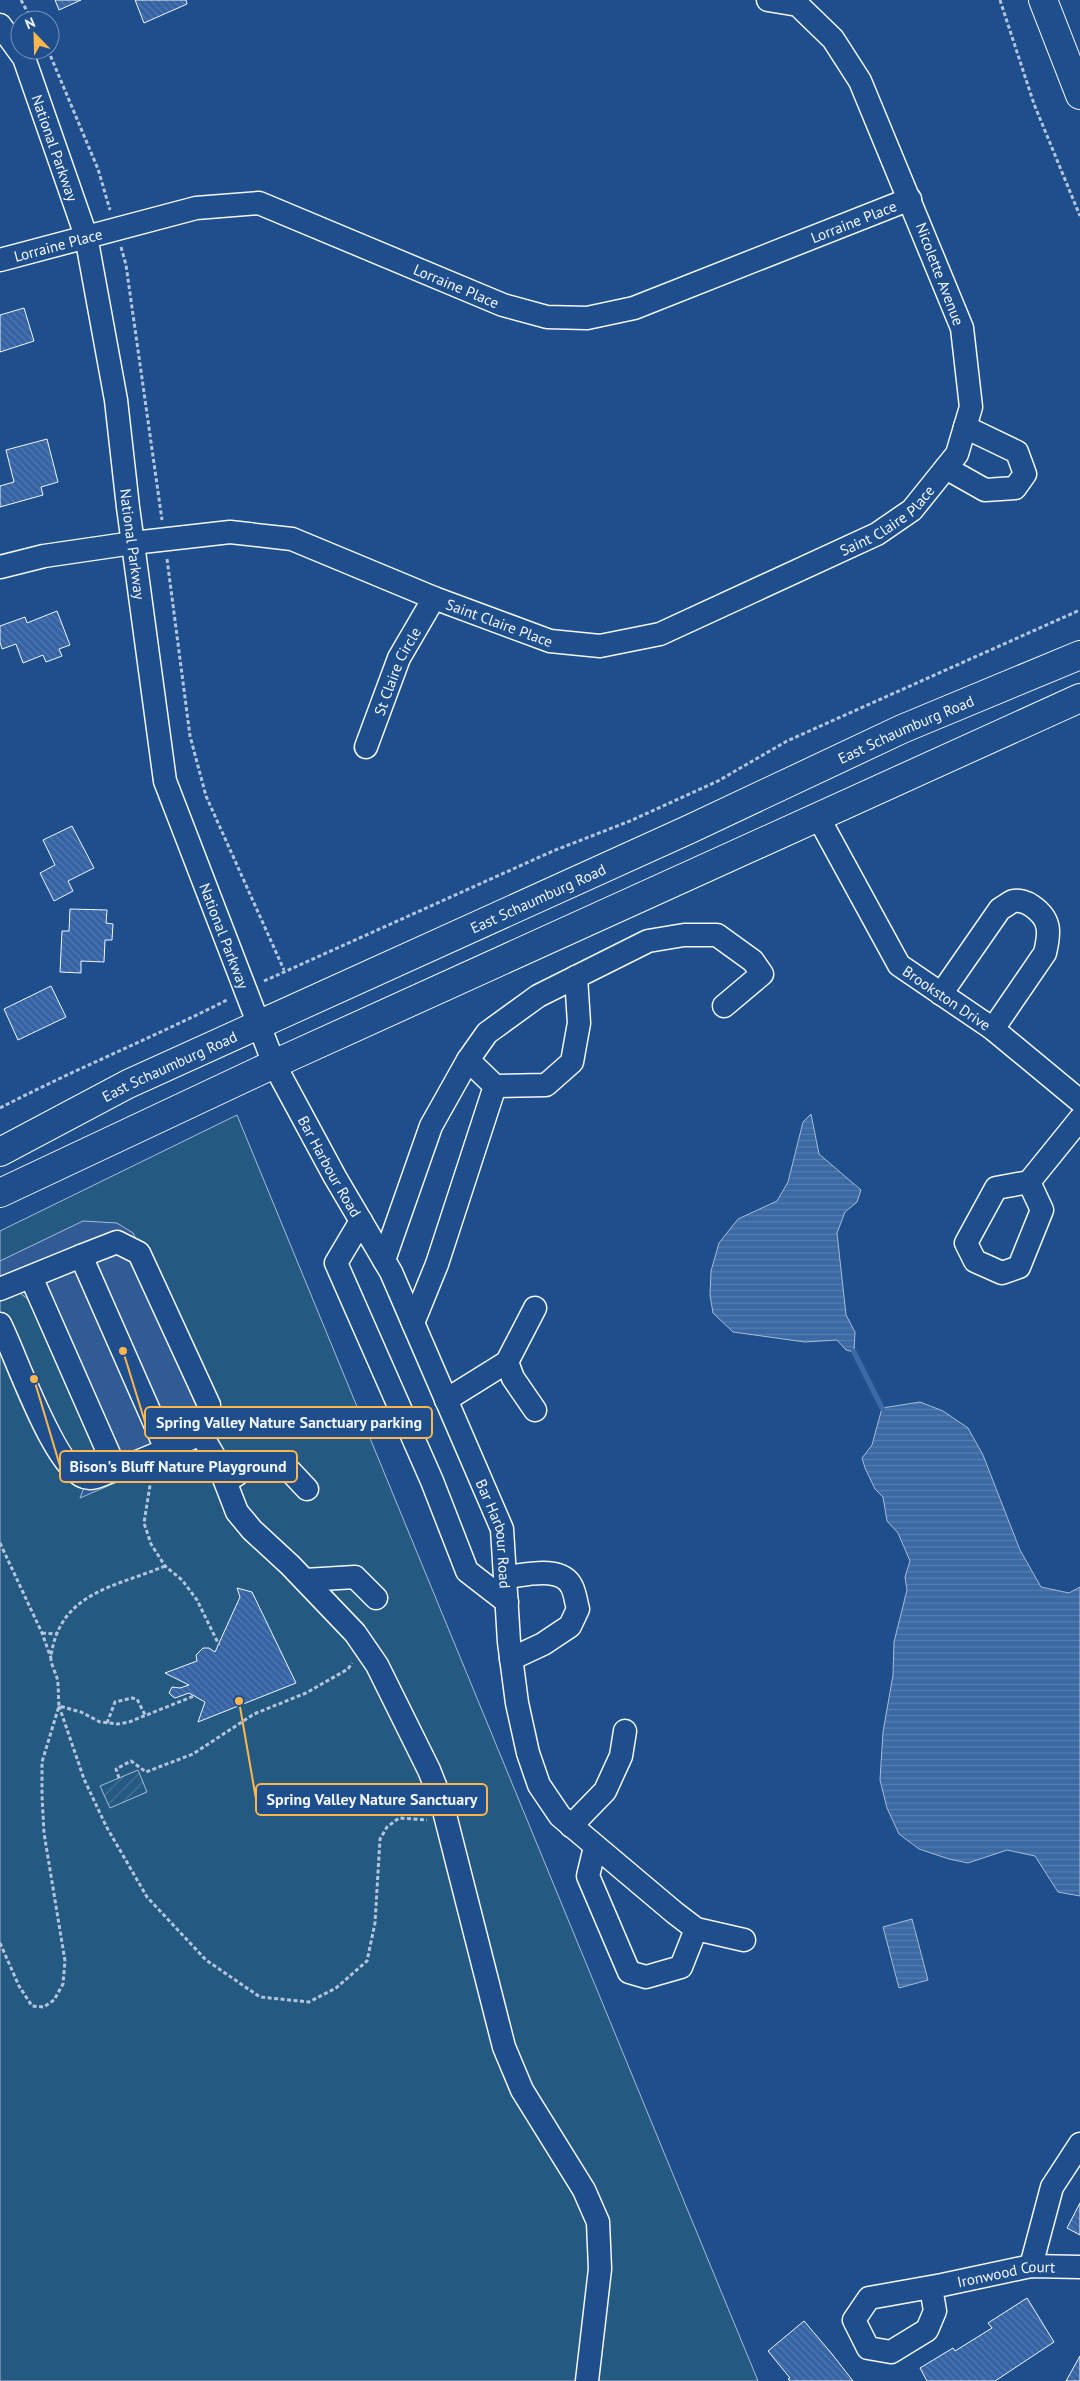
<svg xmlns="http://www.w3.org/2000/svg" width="1080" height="2381" viewBox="0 0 1080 2381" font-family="'PT Sans',sans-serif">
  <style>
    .park { fill: #245a82; stroke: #a8bbd7 }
    .garden { fill: url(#garden-furrows); stroke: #a8bbd7 }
    .parking { fill: #305b95; stroke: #a8bbd7 }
    .water { fill: url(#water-rules); stroke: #a8bbd7 }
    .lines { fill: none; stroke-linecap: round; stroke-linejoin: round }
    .stream { stroke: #3b69a3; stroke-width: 5.5 }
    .building { fill: url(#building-back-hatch); stroke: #f2f6ff }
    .minor-casing { stroke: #f2f6ff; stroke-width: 25 }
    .major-casing { stroke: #f2f6ff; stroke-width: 30 }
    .path { stroke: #b3c4dc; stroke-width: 3; stroke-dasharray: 4 2.5; stroke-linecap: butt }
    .minor { stroke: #1f4e8c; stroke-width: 22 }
    .major { stroke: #1f4e8c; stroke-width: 28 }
    .labels { text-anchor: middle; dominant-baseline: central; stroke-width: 4; stroke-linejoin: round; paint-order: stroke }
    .street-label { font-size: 15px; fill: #f2f6ff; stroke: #1f4e8c }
    .leader { fill: none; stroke: #ffb74d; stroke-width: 2 }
    .callout-dot { fill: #ffb74d; stroke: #1f4e8c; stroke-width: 2 }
    .callout { fill: #1f4e8c; stroke: #ffb74d; stroke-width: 2 }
    .callout-label { font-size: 16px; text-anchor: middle; font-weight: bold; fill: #f2f6ff }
  </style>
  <defs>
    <pattern id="garden-furrows" width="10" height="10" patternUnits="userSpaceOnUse" patternTransform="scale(1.25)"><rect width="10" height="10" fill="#245a82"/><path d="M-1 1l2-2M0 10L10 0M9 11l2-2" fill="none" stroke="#447295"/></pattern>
    <pattern id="water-rules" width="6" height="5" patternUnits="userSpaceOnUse" patternTransform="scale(1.25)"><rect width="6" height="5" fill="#3b69a3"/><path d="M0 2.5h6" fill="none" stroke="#587fb1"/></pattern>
    <pattern id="building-back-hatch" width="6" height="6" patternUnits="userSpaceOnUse" patternTransform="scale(1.25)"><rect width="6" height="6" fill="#3563a3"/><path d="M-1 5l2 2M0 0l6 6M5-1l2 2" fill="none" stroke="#537ab1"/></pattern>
  </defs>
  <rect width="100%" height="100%" fill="#1f4e8c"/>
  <path class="park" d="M237 1115 758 2381H0V1231Z"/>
  <path class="garden" d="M138 1770 147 1792 110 1808 100 1786Z"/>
  <path class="parking" d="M83 1221 117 1223 133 1233 210 1395 212 1441 80 1498 98 1451 38 1307 16 1290 0 1296V1261Z"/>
  <path class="water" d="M811 1114 819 1154 861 1190 857 1202 845 1212 837 1233 846 1315 855 1332 854 1352 846 1350 837 1340 805 1342 733 1332 713 1313 710 1295 711 1271 719 1243 738 1219 777 1201 788 1182 803 1122Z
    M920 1402 943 1411 968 1428 983 1455 1020 1550 1041 1587 1069 1593 1080 1587V1896L1058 1892 1035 1856 1007 1850 968 1863 949 1859 919 1849 899 1834 887 1808 880 1780 883 1732 893 1675 894 1642 907 1590 905 1577 910 1561 898 1533 887 1521 883 1497 875 1489 865 1468 862 1458 872 1445 882 1408Z
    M912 1919 928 1980 899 1988 883 1927Z"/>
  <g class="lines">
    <path class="stream" d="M854 1352 882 1408"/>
  </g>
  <path class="building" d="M55 0H81L59 10Z
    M135 0H186L187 4 144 23Z
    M24 308 34 341 0 352V315Z
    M47 439 58 482 41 487 43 495 0 507V486L14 482 6 450Z
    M57 611 70 645 59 649 62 656 46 662 43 655 23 663 16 644 2 649 0 642V626L25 617 27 623Z
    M72 826 94 868 68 881 73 891 54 901 40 873 55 865 43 840Z
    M70 909 107 910 106 923 113 924 112 940H105L104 962 81 961V973L60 972 62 931H69Z
    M51 986 66 1017 18 1040 4 1009Z
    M237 1588 252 1592 296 1683 198 1722 205 1702 189 1693 175 1698 172 1696 169 1693 172 1687 180 1688 189 1685 165 1673 197 1661 196 1655 203 1648H209L215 1652 240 1597Z
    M1080 2203V2235L1067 2228Z
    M1027 2298 1054 2342 995 2381H927L920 2368 953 2348 955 2351 992 2328 988 2323Z
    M804 2321 832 2354 853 2381H790L788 2379 790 2378 768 2351Z
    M1080 2356V2381H1066Z"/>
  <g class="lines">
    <g class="minor-casing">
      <g id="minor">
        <path id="s1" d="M0 25 24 58 86 236 116 400 128 507 165 781 274 1064 335 1177 391 1272 502 1529 509 1642 517 1703 528 1753 539 1785 560 1816 675 1913 696 1929 744 1940"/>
        <path id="s2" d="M0 260 196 208 259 203 503 305 547 317 587 318 634 308 910 199"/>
        <path d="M946 468 985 490 1015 488 1025 474 1017 452 965 427"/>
        <path id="s3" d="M0 567 44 556 133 543 230 532 292 539 434 598 550 641 600 646 660 634 877 534 912 510 957 454 971 407 962 328 860 81 833 39 798 5 768 0"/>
        <path id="s4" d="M366 747 399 658 434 598"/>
        <path id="s5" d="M817 815 899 965 993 1029 1080 1101"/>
        <path d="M941 994 1000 909C1004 907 1009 903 1013 901 1019 900 1027 902 1032 906 1051 919 1050 932 1045 953L993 1029"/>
        <path d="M495 1086 546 1085 572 1062 579 1023 576 977"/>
        <path d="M1029 1182 1042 1210 1019 1267 1002 1273 975 1261 966 1243 996 1188 1029 1182 1080 1119"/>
        <path d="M361 1221 336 1263 432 1481 467 1571 507 1602"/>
        <path d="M81 1256 117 1242 139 1253 209 1405 201 1434"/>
        <path d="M384 1260 431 1126 468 1060"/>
        <path d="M31 1277 116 1470"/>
        <path d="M0 1289 81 1256 166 1449"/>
        <path d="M413 1323 437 1264 495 1086 468 1060 487 1033 538 996 648 941 684 935H717L753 961 762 974 724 1006"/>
        <path d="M0 1324C15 1352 57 1480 90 1478 96 1478 103 1474 109 1472 140 1463 171 1447 201 1434L218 1463 237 1512 252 1530 290 1565 355 1633 377 1665 429 1770 442 1803 504 2047 522 2090 584 2190 598 2222 600 2269 587 2381"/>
        <path d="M507 1362 513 1378 535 1410"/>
        <path d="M446 1400 507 1362 535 1308"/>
        <path d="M226 1482 252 1464 290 1471 307 1489"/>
        <path d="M507 1577C525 1575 562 1565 572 1587 575 1593 576 1602 578 1609L570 1626 543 1644 511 1659"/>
        <path d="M305 1580 355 1577 376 1598"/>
        <path d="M571 1826 605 1791 621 1756 625 1731"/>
        <path d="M595 1847 588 1876 629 1972 646 1977 681 1967 696 1929"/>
        <path d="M1031 2266 1052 2187 1080 2144"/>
        <path id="s6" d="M931 2287 935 2311 927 2330 891 2352 868 2348 854 2320 869 2298 942 2285 1031 2266 1080 2267"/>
      </g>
    </g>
    <g class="major-casing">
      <g id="major">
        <path d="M1043 0 1080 95"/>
        <path id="s7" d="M0 1152 128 1084 690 829 902 729 1080 655"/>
        <path d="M0 1193 274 1064 1080 698"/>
      </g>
    </g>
    <path class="path" d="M21 0 32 20
      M1000 0 1034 104 1080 216
      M48 50 98 169 110 210
      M121 247 126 265 162 520
      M167 559 190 736 206 796 284 970
      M264 981 553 851 630 821 718 781 787 741 1080 610
      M0 1108C75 1069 152 1038 227 1000
      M151 1479 144 1523 151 1544 165 1566 182 1580 197 1600 219 1645
      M0 1543 42 1633 51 1658
      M165 1566C115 1587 60 1592 51 1656 50 1663 55 1671 57 1678 59 1687 58 1697 59 1706L81 1712 100 1722 118 1724 129 1722 194 1696
      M42 1633 57 1634
      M59 1706 84 1779 106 1826 147 1897 206 1960 260 1997 309 2002 336 1988 367 1961 375 1923 380 1839 387 1827 399 1818 427 1820
      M107 1723 115 1702 132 1698 137 1699 145 1715
      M119 1778 116 1769 131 1761 146 1772 193 1754 254 1714 306 1693 348 1669 352 1663
      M0 1943 19 1986 32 2006 44 2007 54 2000 63 1984 65 1961 44 1833 42 1796V1762L59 1706"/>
    <use href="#minor" class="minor"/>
    <use href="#major" class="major"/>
  </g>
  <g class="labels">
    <g class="street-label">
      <text stroke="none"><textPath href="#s1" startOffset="136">National Parkway</textPath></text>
      <text stroke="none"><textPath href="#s2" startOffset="900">Lorraine Place</textPath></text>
      <text stroke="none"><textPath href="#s2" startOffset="60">Lorraine Place</textPath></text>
      <text transform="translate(940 274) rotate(69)">Nicolette Avenue</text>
      <text stroke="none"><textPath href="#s2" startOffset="480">Lorraine Place</textPath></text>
      <text stroke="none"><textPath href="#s3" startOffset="939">Saint Claire Place</textPath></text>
      <text stroke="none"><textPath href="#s1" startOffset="541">National Parkway</textPath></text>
      <text stroke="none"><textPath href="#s3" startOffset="519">Saint Claire Place</textPath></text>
      <text stroke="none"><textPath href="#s4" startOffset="82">St Claire Circle</textPath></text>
      <text stroke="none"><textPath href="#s7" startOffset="1000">East Schaumburg Road</textPath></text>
      <text stroke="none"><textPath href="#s7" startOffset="595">East Schaumburg Road</textPath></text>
      <text stroke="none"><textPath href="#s1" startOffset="946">National Parkway</textPath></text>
      <text stroke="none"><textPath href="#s5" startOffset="229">Brookston Drive</textPath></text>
      <text stroke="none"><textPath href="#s7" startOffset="190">East Schaumburg Road</textPath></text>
      <text stroke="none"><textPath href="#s1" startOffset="1200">Bar Harbour Road</textPath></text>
      <text stroke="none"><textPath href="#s1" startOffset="1605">Bar Harbour Road</textPath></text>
      <text stroke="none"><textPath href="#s6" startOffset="308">Ironwood Court</textPath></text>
    </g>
  </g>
  <path class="leader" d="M123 1351L145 1422M34 1379L60 1466M239 1701L256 1799"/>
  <g class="callout-dot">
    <circle cx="123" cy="1351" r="5"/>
    <circle cx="34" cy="1379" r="5"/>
    <circle cx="239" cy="1701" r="5"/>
  </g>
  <g class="callout">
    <rect x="145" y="1407" width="287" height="31" rx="5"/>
    <rect x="60" y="1451" width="237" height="31" rx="5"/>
    <rect x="256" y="1784" width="231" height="31" rx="5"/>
  </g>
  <g class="callout-label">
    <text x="289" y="1428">Spring Valley Nature Sanctuary parking</text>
    <text x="178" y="1472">Bison's Bluff Nature Playground</text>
    <text x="372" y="1805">Spring Valley Nature Sanctuary</text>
  </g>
  <g transform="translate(35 35) rotate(337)"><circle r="24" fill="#1f4e8c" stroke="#7391ba"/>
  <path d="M0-4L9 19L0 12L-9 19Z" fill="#ffb74d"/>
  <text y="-8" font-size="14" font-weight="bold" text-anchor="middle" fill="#f2f6ff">N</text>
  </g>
</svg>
